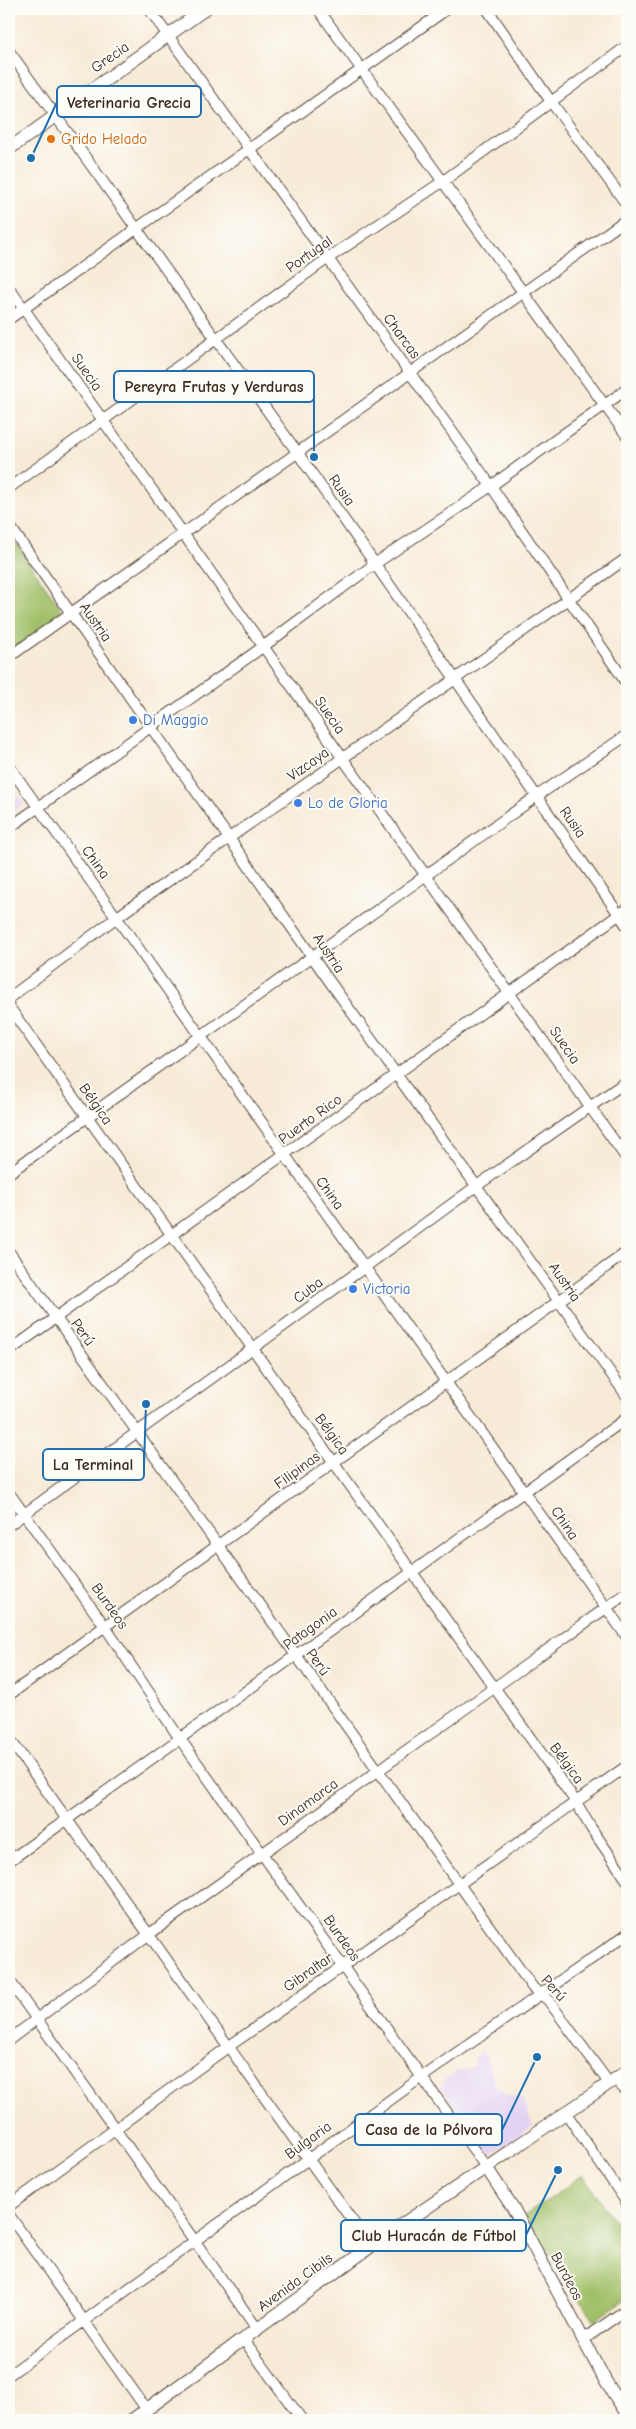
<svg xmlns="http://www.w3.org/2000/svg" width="636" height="2429" viewBox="0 0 636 2429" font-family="'Comic Neue',sans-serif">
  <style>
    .built { fill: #e3d3f3 }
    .pitch { fill: #a0bf67; stroke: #6e7442 }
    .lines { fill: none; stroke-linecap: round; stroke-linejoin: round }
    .minor-casing { stroke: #57473a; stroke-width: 12 }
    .tertiary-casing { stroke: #57473a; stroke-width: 14 }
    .minor { stroke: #fff; stroke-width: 10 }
    .tertiary { stroke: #fff; stroke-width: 12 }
    .food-dot { fill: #e8710a; stroke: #fdfcf7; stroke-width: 2 }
    .shop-dot { fill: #3f7fe0; stroke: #fdfcf7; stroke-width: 2 }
    .labels { text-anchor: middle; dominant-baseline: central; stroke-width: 4; stroke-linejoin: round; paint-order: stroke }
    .street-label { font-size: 15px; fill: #3b2a1e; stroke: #fdfcf7 }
    .food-label { font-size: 15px; fill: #c56008; stroke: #fdfcf7; text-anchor: start }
    .shop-label { font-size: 15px; fill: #366cbe; stroke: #fdfcf7; text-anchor: start }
    .leader { fill: none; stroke: #1f6fb2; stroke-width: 2 }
    .callout-dot { fill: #1f6fb2; stroke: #fdfcf7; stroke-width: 2 }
    .callout { fill: #fdfcf7; stroke: #1f6fb2; stroke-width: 2 }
    .callout-label { font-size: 16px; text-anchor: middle; font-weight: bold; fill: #3b2a1e }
  </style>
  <rect width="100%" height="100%" fill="#fdfcf7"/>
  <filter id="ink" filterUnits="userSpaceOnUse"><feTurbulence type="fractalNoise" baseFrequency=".02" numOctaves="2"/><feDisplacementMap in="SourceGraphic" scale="10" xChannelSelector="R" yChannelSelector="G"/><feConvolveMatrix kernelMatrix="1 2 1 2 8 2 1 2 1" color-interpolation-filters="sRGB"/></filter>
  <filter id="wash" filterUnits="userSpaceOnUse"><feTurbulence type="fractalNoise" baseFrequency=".0096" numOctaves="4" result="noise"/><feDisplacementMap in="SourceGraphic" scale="20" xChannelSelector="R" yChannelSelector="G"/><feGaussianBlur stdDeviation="1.12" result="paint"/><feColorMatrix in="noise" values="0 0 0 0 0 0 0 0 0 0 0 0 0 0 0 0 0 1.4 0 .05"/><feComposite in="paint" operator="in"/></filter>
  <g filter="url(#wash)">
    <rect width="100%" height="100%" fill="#f7ebd8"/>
    <path class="built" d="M9 782 24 804 9 814Z
      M484 2051 497 2089 505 2091V2095L522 2098 533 2126 490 2155 441 2087 444 2084 442 2081 458 2070 460 2072 476 2065 474 2058Z"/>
    <path class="pitch" d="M9 533 61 609 59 617 9 652Z
      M583 2175 627 2240V2298L594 2321 523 2217Z"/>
  </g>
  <g filter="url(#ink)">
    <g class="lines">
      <g class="minor-casing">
        <path id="minor" d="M149 9 491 486 627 684
          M318 9 627 436
          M487 9 552 103 627 205
          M9 51 297 452 627 926
          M9 288 627 1159
          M9 319 447 9
          M9 488 327 259 442 182 627 46
          M9 525 325 975 627 1396
          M9 657 627 219
          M9 766 627 1637
          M9 828 264 646 376 563 491 486 627 389
          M9 998 117 917 627 558
          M9 1007 576 1802 591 1828 627 1880
          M9 1173 537 796 627 735
          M9 1252 533 1988 548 2000 609 2083
          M9 1351 627 909
          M9 1493 104 1625 180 1739 486 2167
          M9 1525 478 1185 627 1081
          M9 1695 627 1252
          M9 1738 371 2247
          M9 1861 627 1418
          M9 1980 258 2330
          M9 2040 148 1935 627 1593
          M616 2080 627 2092
          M566 2113 627 2203
          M9 2206 228 2047 627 1766
          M9 2215 147 2410
          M244 2340 302 2420
          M583 2340 627 2309
          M9 2375 422 2077 627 1934"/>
      </g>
      <g class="tertiary-casing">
        <path id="tertiary" d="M9 149 205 9
          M486 2167 513 2208 606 2382 627 2414
          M132 2420 381 2239 627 2071"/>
      </g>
      <use href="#minor" class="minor"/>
      <use href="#tertiary" class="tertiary"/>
    </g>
  </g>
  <circle class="food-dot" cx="51" cy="139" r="5"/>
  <g class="shop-dot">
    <circle cx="133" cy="720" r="5"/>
    <circle cx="298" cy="803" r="5"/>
    <circle cx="353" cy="1289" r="5"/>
  </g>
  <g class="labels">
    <g class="street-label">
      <text transform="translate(110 57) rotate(-35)">Grecia</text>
      <text transform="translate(309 254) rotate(-35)">Portugal</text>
      <text transform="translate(402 336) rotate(54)">Charcas</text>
      <text transform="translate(87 372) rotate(55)">Suecia</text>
      <text transform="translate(342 490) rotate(55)">Rusia</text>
      <text transform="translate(96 622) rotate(55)">Austria</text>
      <text transform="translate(330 715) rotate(55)">Suecia</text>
      <text transform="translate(308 764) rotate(-35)">Vizcaya</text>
      <text transform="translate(573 822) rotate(55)">Rusia</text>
      <text transform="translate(96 862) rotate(54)">China</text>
      <text transform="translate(329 953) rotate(56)">Austria</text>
      <text transform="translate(565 1045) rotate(55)">Suecia</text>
      <text transform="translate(96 1104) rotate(55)">Bélgica</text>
      <text transform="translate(310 1119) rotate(-36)">Puerto Rico</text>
      <text transform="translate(330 1193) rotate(54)">China</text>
      <text transform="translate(565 1282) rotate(55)">Austria</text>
      <text transform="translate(308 1290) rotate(-37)">Cuba</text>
      <text transform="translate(83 1332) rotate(54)">Perú</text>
      <text transform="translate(332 1434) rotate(54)">Bélgica</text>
      <text transform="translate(297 1470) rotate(-36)">Filipinas</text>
      <text transform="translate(565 1523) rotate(56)">China</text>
      <text transform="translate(110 1606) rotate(55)">Burdeos</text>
      <text transform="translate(310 1628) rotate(-36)">Patagonia</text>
      <text transform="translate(318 1662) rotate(54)">Perú</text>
      <text transform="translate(567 1763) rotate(54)">Bélgica</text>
      <text transform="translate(308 1802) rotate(-36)">Dinamarca</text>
      <text transform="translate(342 1938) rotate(55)">Burdeos</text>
      <text transform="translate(308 1972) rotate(-35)">Gibraltar</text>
      <text transform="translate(554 1988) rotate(48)">Perú</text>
      <text transform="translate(308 2140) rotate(-36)">Bulgaria</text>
      <text transform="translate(567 2276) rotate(62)">Burdeos</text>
      <text transform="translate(295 2282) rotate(-36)">Avenida Cibils</text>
    </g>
    <g class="food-label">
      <text x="61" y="139">Grido Helado</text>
    </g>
    <g class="shop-label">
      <text x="143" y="720">Di Maggio</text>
      <text x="308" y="803">Lo de Gloria</text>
      <text x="363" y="1289">Victoria</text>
    </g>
  </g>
  <path class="leader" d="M31 158L57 102M314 457L314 387M146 1404L144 1465M537 2057L502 2130M558 2170L526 2235"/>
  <g class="callout-dot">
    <circle cx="31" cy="158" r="5"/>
    <circle cx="314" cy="457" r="5"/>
    <circle cx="146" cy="1404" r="5"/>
    <circle cx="537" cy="2057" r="5"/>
    <circle cx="558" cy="2170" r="5"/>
  </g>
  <g class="callout">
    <rect x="57" y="86" width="144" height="31" rx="5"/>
    <rect x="114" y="371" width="200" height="31" rx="5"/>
    <rect x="43" y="1449" width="101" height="31" rx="5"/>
    <rect x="355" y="2114" width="147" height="31" rx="5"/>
    <rect x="341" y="2220" width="185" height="31" rx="5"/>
  </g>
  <g class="callout-label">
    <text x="129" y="108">Veterinaria Grecia</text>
    <text x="214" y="392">Pereyra Frutas y Verduras</text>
    <text x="93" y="1470">La Terminal</text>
    <text x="429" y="2135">Casa de la Pólvora</text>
    <text x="434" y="2241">Club Huracán de Fútbol</text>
  </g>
  <rect width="636" height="2429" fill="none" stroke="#fdfcf7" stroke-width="30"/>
</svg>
